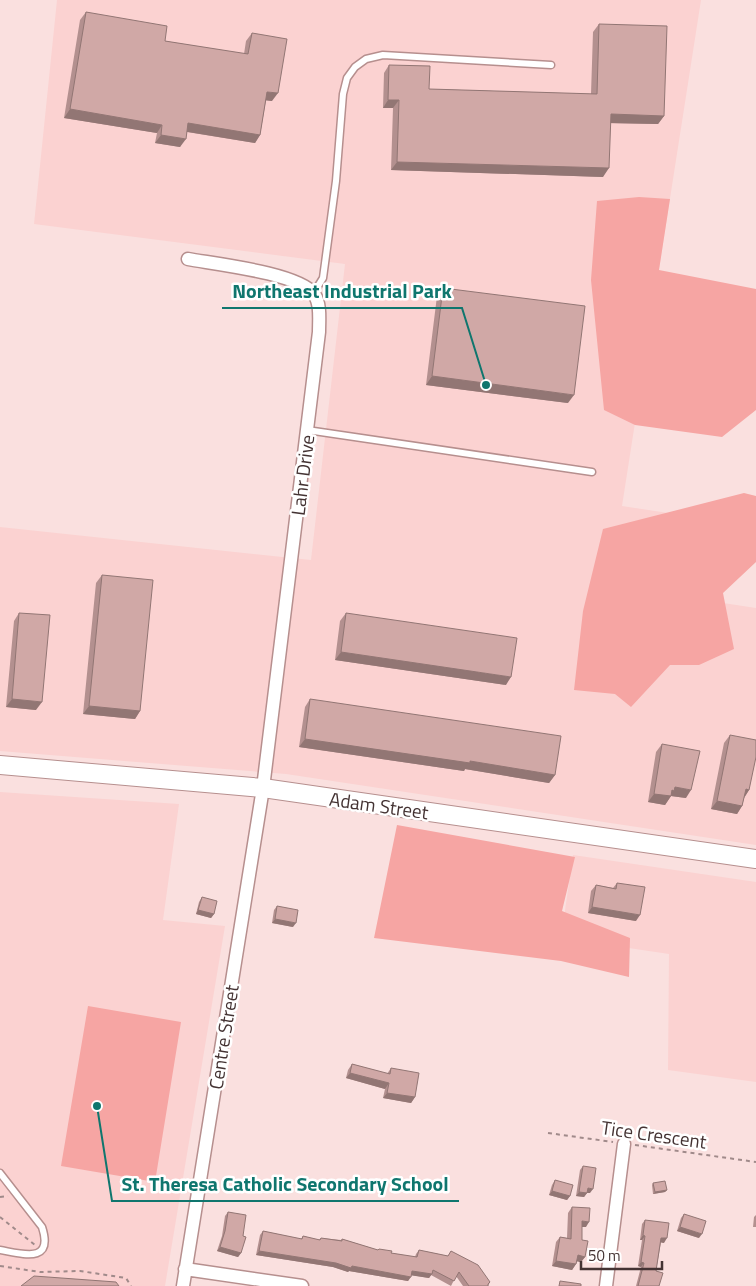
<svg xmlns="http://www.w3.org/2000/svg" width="756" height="1286" viewBox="0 0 756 1286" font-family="'Titillium Web',sans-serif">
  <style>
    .built { fill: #fbd2d1 }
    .green { fill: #f6a5a3 }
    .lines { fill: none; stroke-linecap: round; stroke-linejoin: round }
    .lane-casing { stroke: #b68f8e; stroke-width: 9 }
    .street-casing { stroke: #b68f8e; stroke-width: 15 }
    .secondary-casing { stroke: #b68f8e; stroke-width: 20 }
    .path { stroke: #a08a8a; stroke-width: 2; stroke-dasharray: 4 4; stroke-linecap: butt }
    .lane { stroke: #fff; stroke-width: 6 }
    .street { stroke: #fff; stroke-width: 12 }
    .secondary { stroke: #fff; stroke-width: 18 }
    .wall { fill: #b3908f }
    .shaded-wall { fill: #927674 }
    .building { fill: #d0a8a6; stroke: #927674 }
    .labels { text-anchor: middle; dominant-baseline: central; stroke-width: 5; stroke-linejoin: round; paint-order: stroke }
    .street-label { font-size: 19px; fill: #433; stroke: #fff }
    .leader { fill: none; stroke: #0f766e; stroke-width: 2 }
    .callout-dot { fill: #0f766e; stroke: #fff; stroke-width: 2 }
    .callout-label { font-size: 20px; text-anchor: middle; font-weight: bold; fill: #0f766e; stroke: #fff; stroke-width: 5; stroke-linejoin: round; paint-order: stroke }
  </style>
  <rect width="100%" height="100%" fill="#fae0df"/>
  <path class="built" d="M57 0H701L622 506 688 516 677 596 756 608V845L286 774 0 751V527L311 560 345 264 34 224Z
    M0 792 179 804 163 920 225 926 165 1286H0Z
    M573 855 756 882V1082L668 1070 669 954 561 938Z"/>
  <path class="green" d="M639 197 670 199 659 270 756 289V410L722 437 635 425 604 410 591 280 597 201Z
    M744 493 756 496V562L723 593 734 649 699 665H670L631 707 615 694 574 690 583 611 603 529Z
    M397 825 575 857 562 911 630 938 629 977 561 961 374 938Z
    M88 1006 181 1022 155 1182 61 1166Z"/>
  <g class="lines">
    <g class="lane-casing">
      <path id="lane" d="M313 294 323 278 336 181 343 94 347 78 355 67 366 59 383 55 551 65
        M307 430 592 472
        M0 1173 42 1227C54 1264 23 1254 0 1250"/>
    </g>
    <g class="street-casing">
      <path id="street" d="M185 1269 302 1286
        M183 1286 263 788 319 332C319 320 321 304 314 294 298 273 215 264 188 259
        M606 1286 624 1144"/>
    </g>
    <g class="secondary-casing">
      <path id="secondary" d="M0 765 263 788 756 859"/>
    </g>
    <path class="path" d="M548 1133 613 1142
      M635 1145 756 1162
      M0 1197 8 1196
      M0 1217 35 1245
      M0 1266 40 1272 80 1271 126 1278 131 1286"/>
    <use href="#lane" class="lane"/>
    <use href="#street" class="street"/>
    <use href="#secondary" class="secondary"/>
  </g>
  <path class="wall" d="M86 12 165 41 244 54 246 41 252 33 272 101 266 100 260 135 255 143 187 132 180 147 155 143 157 133 64 118 80 20Z
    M599 24 664 116 658 124 610 123 603 177 391 170 393 108H383L384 73 389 65 429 89 591 94 593 32Z
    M443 288 568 403 426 385 437 296Z
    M102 575 140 711 135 719 83 714 96 583Z
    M19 613 36 710 6 707 14 621Z
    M346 613 506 685 335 660 340 621Z
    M310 699 555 775 549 783 465 769 464 771 299 747 305 707Z
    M730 735 749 790 744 798 742 806 737 814 711 809 724 743Z
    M662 744 686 798 671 796 665 805 648 802 656 752Z
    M617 883 636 921 588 913 591 891 596 885 613 888Z
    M202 897 214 914 211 918 196 914 199 902Z
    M277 906 293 927 272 923 274 910Z
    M352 1064 387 1074 391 1068 415 1097 411 1103 383 1098 385 1089 346 1078 348 1070Z
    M583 1166 590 1193H587L584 1197 576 1196 580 1170Z
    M555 1180 570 1196 567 1200 549 1195 552 1185Z
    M653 1183 667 1190 665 1192 653 1194 652 1185Z
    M572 1207 586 1227H582V1240L585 1257 581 1262 577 1261 576 1264 572 1270 552 1266 556 1242 560 1237 567 1238 568 1213Z
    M228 1212 243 1236 241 1253 238 1257 217 1251 222 1236 225 1216Z
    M684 1214 699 1238 677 1231 681 1218Z
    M756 1215V1227H753L754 1217Z
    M645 1220 664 1243 661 1242 656 1271 659 1286H636L641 1267 638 1266 642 1240H640L642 1224Z
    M263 1231 301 1239 303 1236 319 1240 321 1238 341 1240 342 1239 378 1250 379 1249 391 1253 415 1257 416 1254 419 1250 448 1256 451 1251 490 1282 488 1286H463L456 1276 451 1286 431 1275 429 1278 411 1275 408 1281 349 1271 348 1272 333 1267 256 1255 260 1235Z"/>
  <path class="shaded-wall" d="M267 92 278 93 272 101 262 100Z
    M388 100H399L393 108H383Z
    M70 109 162 125 157 133 64 118Z
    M611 114 664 116 658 124 605 123Z
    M188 123 260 135 255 143 182 131Z
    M161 135 186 139 180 147 155 143Z
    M397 162 609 168 603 177 391 170Z
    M432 376 574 395 568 403 426 385Z
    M341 652 511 677 506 685 335 660Z
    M12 699 42 702 36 710 6 707Z
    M89 706 140 711 135 719 83 714Z
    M305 739 470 761 555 775 549 783 465 769 464 771 299 747Z
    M675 787 691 790 686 798 671 796 665 805 648 802 654 794 672 790Z
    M746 789 749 790 744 798Z
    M717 801 742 806 737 814 711 809Z
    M592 907 640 915 636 921 588 913Z
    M198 910 214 914 211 918 196 914Z
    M275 919 296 923 293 927 272 923Z
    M350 1073 389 1083 385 1089 346 1078Z
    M387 1093 415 1097 411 1103 383 1098Z
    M588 1188 593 1189 590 1193H585Z
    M667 1190 665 1192 653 1194 655 1192Z
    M552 1191 570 1196 567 1200 549 1195Z
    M579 1192 587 1193 584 1197 576 1196Z
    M582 1221 589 1222 586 1227H578Z
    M680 1227 702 1234 699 1238 677 1231Z
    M643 1235 645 1236 642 1240H640Z
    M661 1238H667L664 1243 658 1242Z
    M220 1247 241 1253 238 1257 217 1251Z
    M259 1251 336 1263 411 1277 408 1281 349 1271 348 1272 333 1267 256 1255Z
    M578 1255 585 1257 581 1262 574 1261Z
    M556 1261 576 1264 572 1270 552 1266Z
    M641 1262 644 1263 641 1267 638 1266Z
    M412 1271 432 1274 429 1278 409 1275Z"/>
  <path class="building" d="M86 12 167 26 165 41 248 54 252 33 287 39 278 93 267 92 260 135 188 123 186 139 161 135 162 125 70 109Z
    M599 24 667 26 664 116 611 114 609 168 397 162 399 100H388L389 65 430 66 429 89 597 94Z
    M443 288 585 306 574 395 432 376Z
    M102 575 153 580 140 711 89 706Z
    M19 613 50 615 42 702 12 699Z
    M346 613 517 638 511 677 341 652Z
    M310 699 561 736 555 775 470 761V763L305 739Z
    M730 735 756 740V757L749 790 746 789 742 806 717 801Z
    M662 744 700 751 691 790 675 787 674 791 672 790 671 796 654 794Z
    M617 883 645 887 640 915 592 907 596 885 616 889Z
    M202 897 217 901 214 914 198 910Z
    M277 906 298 910 296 923 275 919Z
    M352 1064 390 1074 391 1068 419 1073 415 1097 387 1093 389 1083 350 1073Z
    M583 1166 596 1168 593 1189 588 1188 587 1193 579 1192Z
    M555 1180 573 1185 570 1196 552 1191Z
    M665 1181 667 1190 655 1192 653 1183Z
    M572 1207 590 1208 589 1222 582 1221V1240L588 1241 585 1257 578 1255 576 1264 556 1261 560 1237 571 1239Z
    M228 1212 246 1215 243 1236 246 1237 241 1253 220 1247 225 1231Z
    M684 1214 706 1221 702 1234 680 1227Z
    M645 1220 669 1223 667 1238H661L656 1271 663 1273 659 1286H638L644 1263 641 1262 645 1236 643 1235Z
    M263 1231 302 1239 303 1236 320 1240 321 1238 342 1241V1239L378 1250 379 1249 392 1251 391 1253 417 1257 419 1250 448 1256 451 1251 478 1265 490 1282 488 1284V1286H469L459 1272 454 1281 433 1270 432 1274 412 1271 411 1277 352 1266 351 1268 336 1263 259 1251Z
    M34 1276 116 1282 119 1286H21Z
    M560 1281 581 1284V1286H559Z"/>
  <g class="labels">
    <g class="street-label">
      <text transform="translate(302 475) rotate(-83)">Lahr Drive</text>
      <text transform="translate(379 805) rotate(8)">Adam Street</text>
      <text transform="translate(223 1037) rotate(-81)">Centre Street</text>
      <text transform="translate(654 1134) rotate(8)">Tice Crescent</text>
    </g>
  </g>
  <path class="leader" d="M486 385L462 308H222M97 1106L112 1201H459"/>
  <g class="callout-dot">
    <circle cx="486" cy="385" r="5"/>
    <circle cx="97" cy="1106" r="5"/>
  </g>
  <g class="callout-label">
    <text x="342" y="298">Northeast Industrial Park</text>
    <text x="285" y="1191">St. Theresa Catholic Secondary School</text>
  </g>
  <path d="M581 1261v8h81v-8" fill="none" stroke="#443333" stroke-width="2.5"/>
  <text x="588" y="1261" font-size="15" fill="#443333" stroke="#ffffff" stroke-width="4" paint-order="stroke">50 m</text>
</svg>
